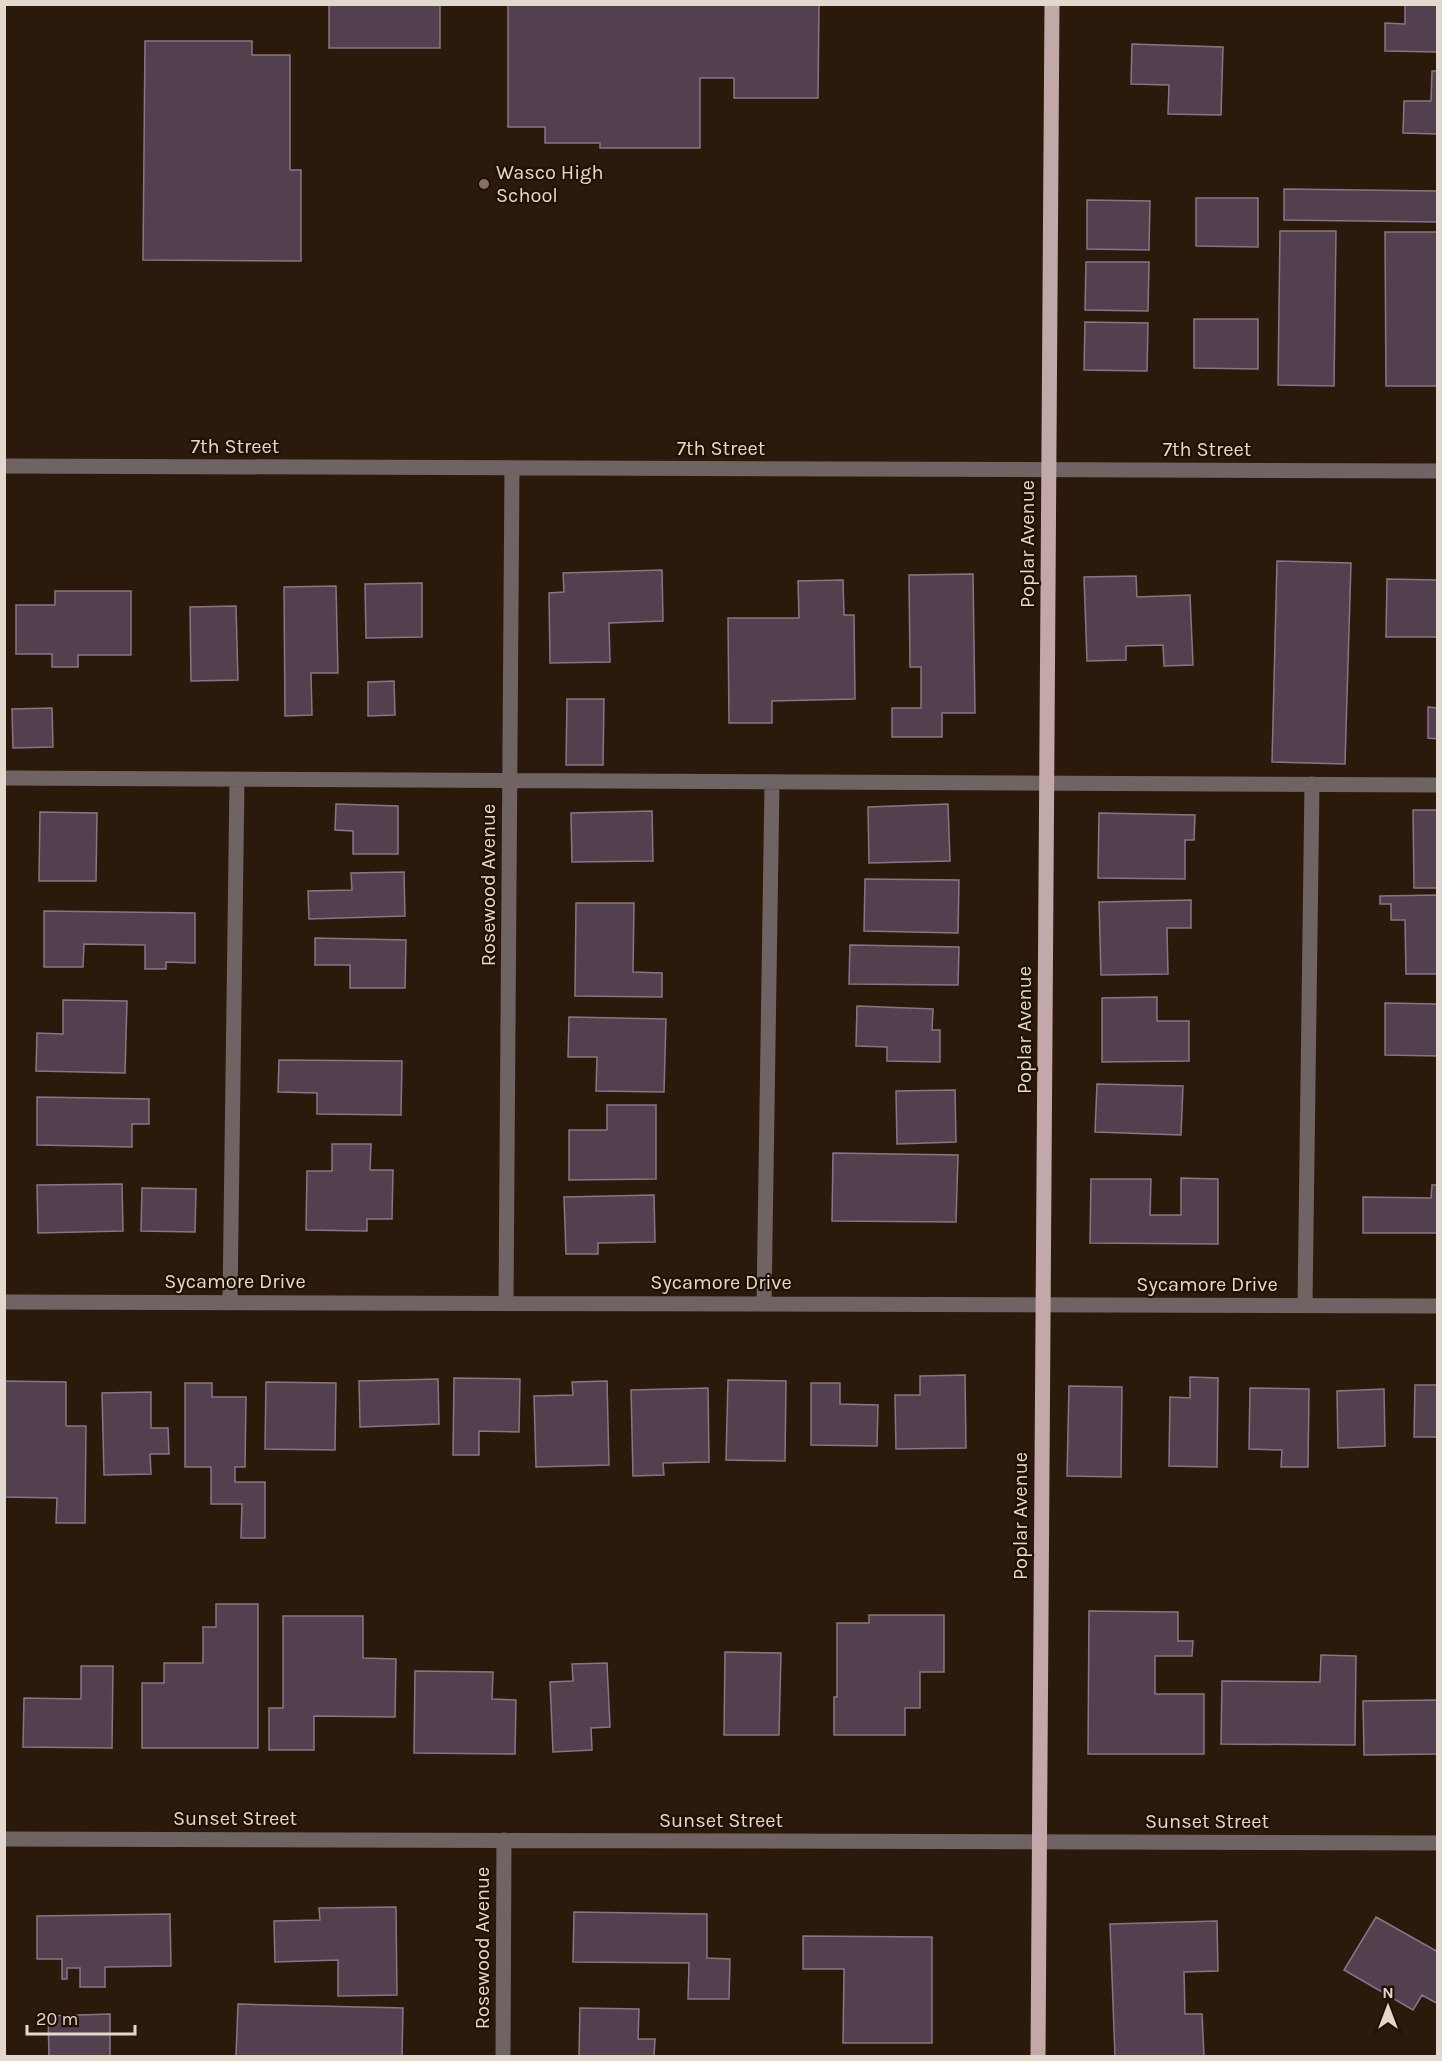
<svg xmlns="http://www.w3.org/2000/svg" width="1442" height="2061" viewBox="0 0 1442 2061" font-family="Karla,sans-serif">
  <style>
    .building { fill: #52404f; stroke: #897485; stroke-width: 1.5 }
    .lines { fill: none; stroke-linecap: round; stroke-linejoin: round }
    .minor { stroke: #706363; stroke-width: 15 }
    .major { stroke: #c2a8a9; stroke-width: 15 }
    .education-dot { fill: #8d6e63; stroke: #211104; stroke-width: 2 }
    .labels { text-anchor: middle; dominant-baseline: central; stroke-width: 4.5; stroke-linejoin: round; paint-order: stroke }
    .poi-label { font-size: 20px; fill: #e3d8ce; stroke: #211104; text-anchor: start }
    .street-label { font-size: 20px; fill: #e3d8ce; stroke: #211104 }
  </style>
  <rect width="100%" height="100%" fill="#2b1a0c"/>
  <path class="building" d="M329 4H440V48H329Z
    M508 4H819L818 98H734V78H700V148H600V143H545V127H508Z
    M1405 4H1438V52L1385 51V23L1405 24Z
    M145 41H252V55H290V170H301V261L143 260Z
    M1132 44 1223 47 1221 115 1168 114 1169 85 1131 84Z
    M1432 71H1438V134L1403 133 1404 101H1431Z
    M1284 189 1437 191V222L1284 220Z
    M1196 198H1258V247L1196 246Z
    M1087 200 1150 201 1149 250 1087 249Z
    M1280 231H1336L1334 386 1278 385Z
    M1385 232H1438V386H1386Z
    M1086 262H1149L1148 311 1085 310Z
    M1194 319H1258V369L1194 368Z
    M1085 322 1148 323 1147 371 1084 370Z
    M1277 561 1351 563 1345 764 1272 762Z
    M662 570 663 621 609 623 610 662 550 663 549 593 564 592 563 573Z
    M973 574 975 713H942V737H892V708H921V667H910L909 575Z
    M1136 576 1137 597 1190 595 1193 665 1164 666 1163 645 1126 646V660L1087 661 1084 577Z
    M1387 579 1438 580V637H1386Z
    M843 580 844 615H854L855 699 772 701V723H729L728 618H799L798 581Z
    M422 583V637L366 638 365 584Z
    M336 586 338 673H311L312 715 285 716 284 587Z
    M55 591H131V655H78V667H52V654H16V605H55Z
    M236 606 238 680 191 681 190 607Z
    M394 681 395 715 368 716V682Z
    M567 699H604L603 765H566Z
    M1428 707 1438 708V739L1428 738Z
    M52 708 53 747 13 748 12 709Z
    M336 804 398 806V854H353V831L335 830Z
    M948 804 950 861 869 863 868 807Z
    M1413 810H1438V888H1414Z
    M652 811 653 861 572 862 571 813Z
    M40 812 97 813 96 881H39Z
    M1099 813 1195 815 1194 840H1185V879L1098 878Z
    M404 872 405 916 309 919 308 891 352 890 351 873Z
    M865 879 959 880 958 933 864 931Z
    M1438 895V974H1406L1405 920H1391V904H1380V896Z
    M1191 900V928H1167L1168 974 1101 975 1099 902Z
    M576 903H634L633 972 662 973V997L575 996Z
    M44 911 195 913V963L166 962V969H145V945L84 944 83 967H44Z
    M315 938 406 940 405 988H350V965H315Z
    M850 945 959 947 958 985 849 984Z
    M1157 997V1021H1189V1061L1102 1062V998Z
    M63 1000 127 1001 125 1073 36 1071 37 1033 63 1034Z
    M1385 1003 1438 1004V1056L1385 1055Z
    M857 1006 933 1009 932 1030H940V1062L887 1061V1047L856 1046Z
    M569 1017 666 1019 664 1092 596 1091 597 1057H568Z
    M279 1060 402 1061 401 1115 317 1114V1093L278 1092Z
    M1097 1084 1183 1086 1181 1135 1095 1132Z
    M955 1090 956 1142 897 1144 896 1091Z
    M37 1097 149 1099V1124H132V1147L37 1145Z
    M607 1105H656V1179L569 1180V1130H607Z
    M332 1144H371L370 1170H393L392 1219H367V1231L306 1230 307 1171H332Z
    M833 1153 958 1155 956 1222 832 1221Z
    M1181 1178 1218 1179V1244L1090 1243 1091 1179H1151L1150 1215H1181Z
    M122 1184 123 1231 38 1233 37 1185Z
    M1432 1185H1438V1233H1363V1197L1431 1198Z
    M142 1188 196 1189 195 1232 141 1231Z
    M654 1195 655 1242 598 1243V1254H566L564 1197Z
    M965 1375 966 1448 896 1449 895 1395H920V1376Z
    M1190 1377 1218 1378 1217 1467 1169 1466 1170 1397 1190 1398Z
    M454 1378 520 1379 519 1432 479 1431V1455H453Z
    M438 1379 439 1424 360 1427 359 1381Z
    M728 1380 786 1381 785 1461 726 1460Z
    M4 1381 66 1382V1426H86L85 1523H56L57 1498 4 1497Z
    M607 1381 609 1465 536 1467 534 1396 573 1395 572 1382Z
    M266 1382 336 1383 335 1450 265 1449Z
    M185 1383H212V1397H246L245 1467H235V1482H265V1538H241L242 1504H211V1467H185Z
    M811 1383H840V1404L878 1405 877 1446 811 1445Z
    M1415 1385H1438V1437H1414Z
    M1069 1386 1122 1387 1121 1477 1067 1476Z
    M708 1388 709 1462 663 1463 664 1475 633 1476 631 1390Z
    M1250 1388 1309 1389 1308 1467H1281L1282 1450 1249 1449Z
    M1384 1389 1385 1446 1338 1448 1337 1391Z
    M151 1392V1428H168L169 1454H150L151 1474 104 1475 102 1393Z
    M216 1604H258V1748H142V1683H164V1663H203V1627H216Z
    M1089 1611 1178 1612V1641H1193L1192 1656H1155V1694H1204V1754H1088Z
    M869 1615H944V1672H920V1708H905V1735H834V1697H837V1623H869Z
    M283 1616H363V1658L396 1659 395 1717 314 1716V1750H269V1708H283Z
    M725 1652 781 1653 779 1735H724Z
    M1321 1655 1356 1656 1355 1745 1221 1744 1222 1681 1320 1682Z
    M607 1663 610 1727 591 1728 592 1750 553 1752 550 1682 573 1681 572 1664Z
    M81 1666H113L112 1748 23 1747 24 1698 81 1699Z
    M415 1671 493 1672 492 1699 516 1700 515 1754 414 1753Z
    M1438 1700V1754L1364 1755 1363 1701Z
    M396 1907 397 1995 338 1996V1960L275 1962 274 1921 320 1920 319 1908Z
    M574 1912 707 1914V1958L730 1959 729 1999H688L689 1963 573 1962Z
    M170 1914 171 1966 105 1967V1987H80V1968H67V1979H62V1959H37V1916Z
    M1376 1917 1438 1952V2004L1422 1995 1413 2010 1344 1970Z
    M1217 1921 1218 1971 1184 1972 1185 2014H1202L1204 2056H1115L1110 1924Z
    M803 1936 932 1937V2043H843L844 1969H803Z
    M238 2004 403 2008 402 2056H236Z
    M580 2008 639 2009 638 2039H655L654 2056H579Z
    M110 2014V2056H49L48 2016Z"/>
  <g class="lines">
    <path class="minor" d="M4 466 1438 471
      M4 778 1438 785
      M4 1302 1438 1306
      M230 1302 237 779
      M506 1303 512 468
      M764 1303 772 783
      M1305 1305 1312 784
      M4 1839 1438 1843
      M503 2056 504 1840"/>
    <path class="major" d="M1038 2056 1052 4"/>
  </g>
  <circle class="education-dot" cx="484" cy="184" r="6"/>
  <g class="labels">
    <g class="poi-label">
      <text x="496" y="172">Wasco High<tspan x="496" dy="23">School</tspan></text>
    </g>
    <g class="street-label">
      <text x="235" y="446">7th Street</text>
      <text x="721" y="448">7th Street</text>
      <text x="1207" y="449">7th Street</text>
      <text transform="translate(1027 544) rotate(-90)">Poplar Avenue</text>
      <text transform="translate(488 885) rotate(-90)">Rosewood Avenue</text>
      <text transform="translate(1024 1030) rotate(-90)">Poplar Avenue</text>
      <text x="235" y="1281">Sycamore Drive</text>
      <text x="721" y="1282">Sycamore Drive</text>
      <text x="1207" y="1284">Sycamore Drive</text>
      <text transform="translate(1020 1516) rotate(-90)">Poplar Avenue</text>
      <text x="235" y="1818">Sunset Street</text>
      <text x="721" y="1820">Sunset Street</text>
      <text x="1207" y="1821">Sunset Street</text>
      <text transform="translate(482 1948) rotate(-90)">Rosewood Avenue</text>
    </g>
  </g>
  <rect width="1442" height="2061" fill="none" stroke="#e3d8ce" stroke-width="12"/>
  <g transform="translate(1388 2007)" stroke="#211104" stroke-width="4.5" paint-order="stroke">
  <path d="M0-4.5L10 22L0 15L-10 22Z" fill="#e3d8ce"/>
  <text y="-9" font-size="16" font-weight="bold" text-anchor="middle" fill="#e3d8ce">N</text>
  </g>
  <path d="M27 2025v9h108v-9" fill="none" stroke="#e3d8ce" stroke-width="3"/>
  <text x="36" y="2025" font-size="18" fill="#e3d8ce" stroke="#211104" stroke-width="4.5" paint-order="stroke">20 m</text>
</svg>
